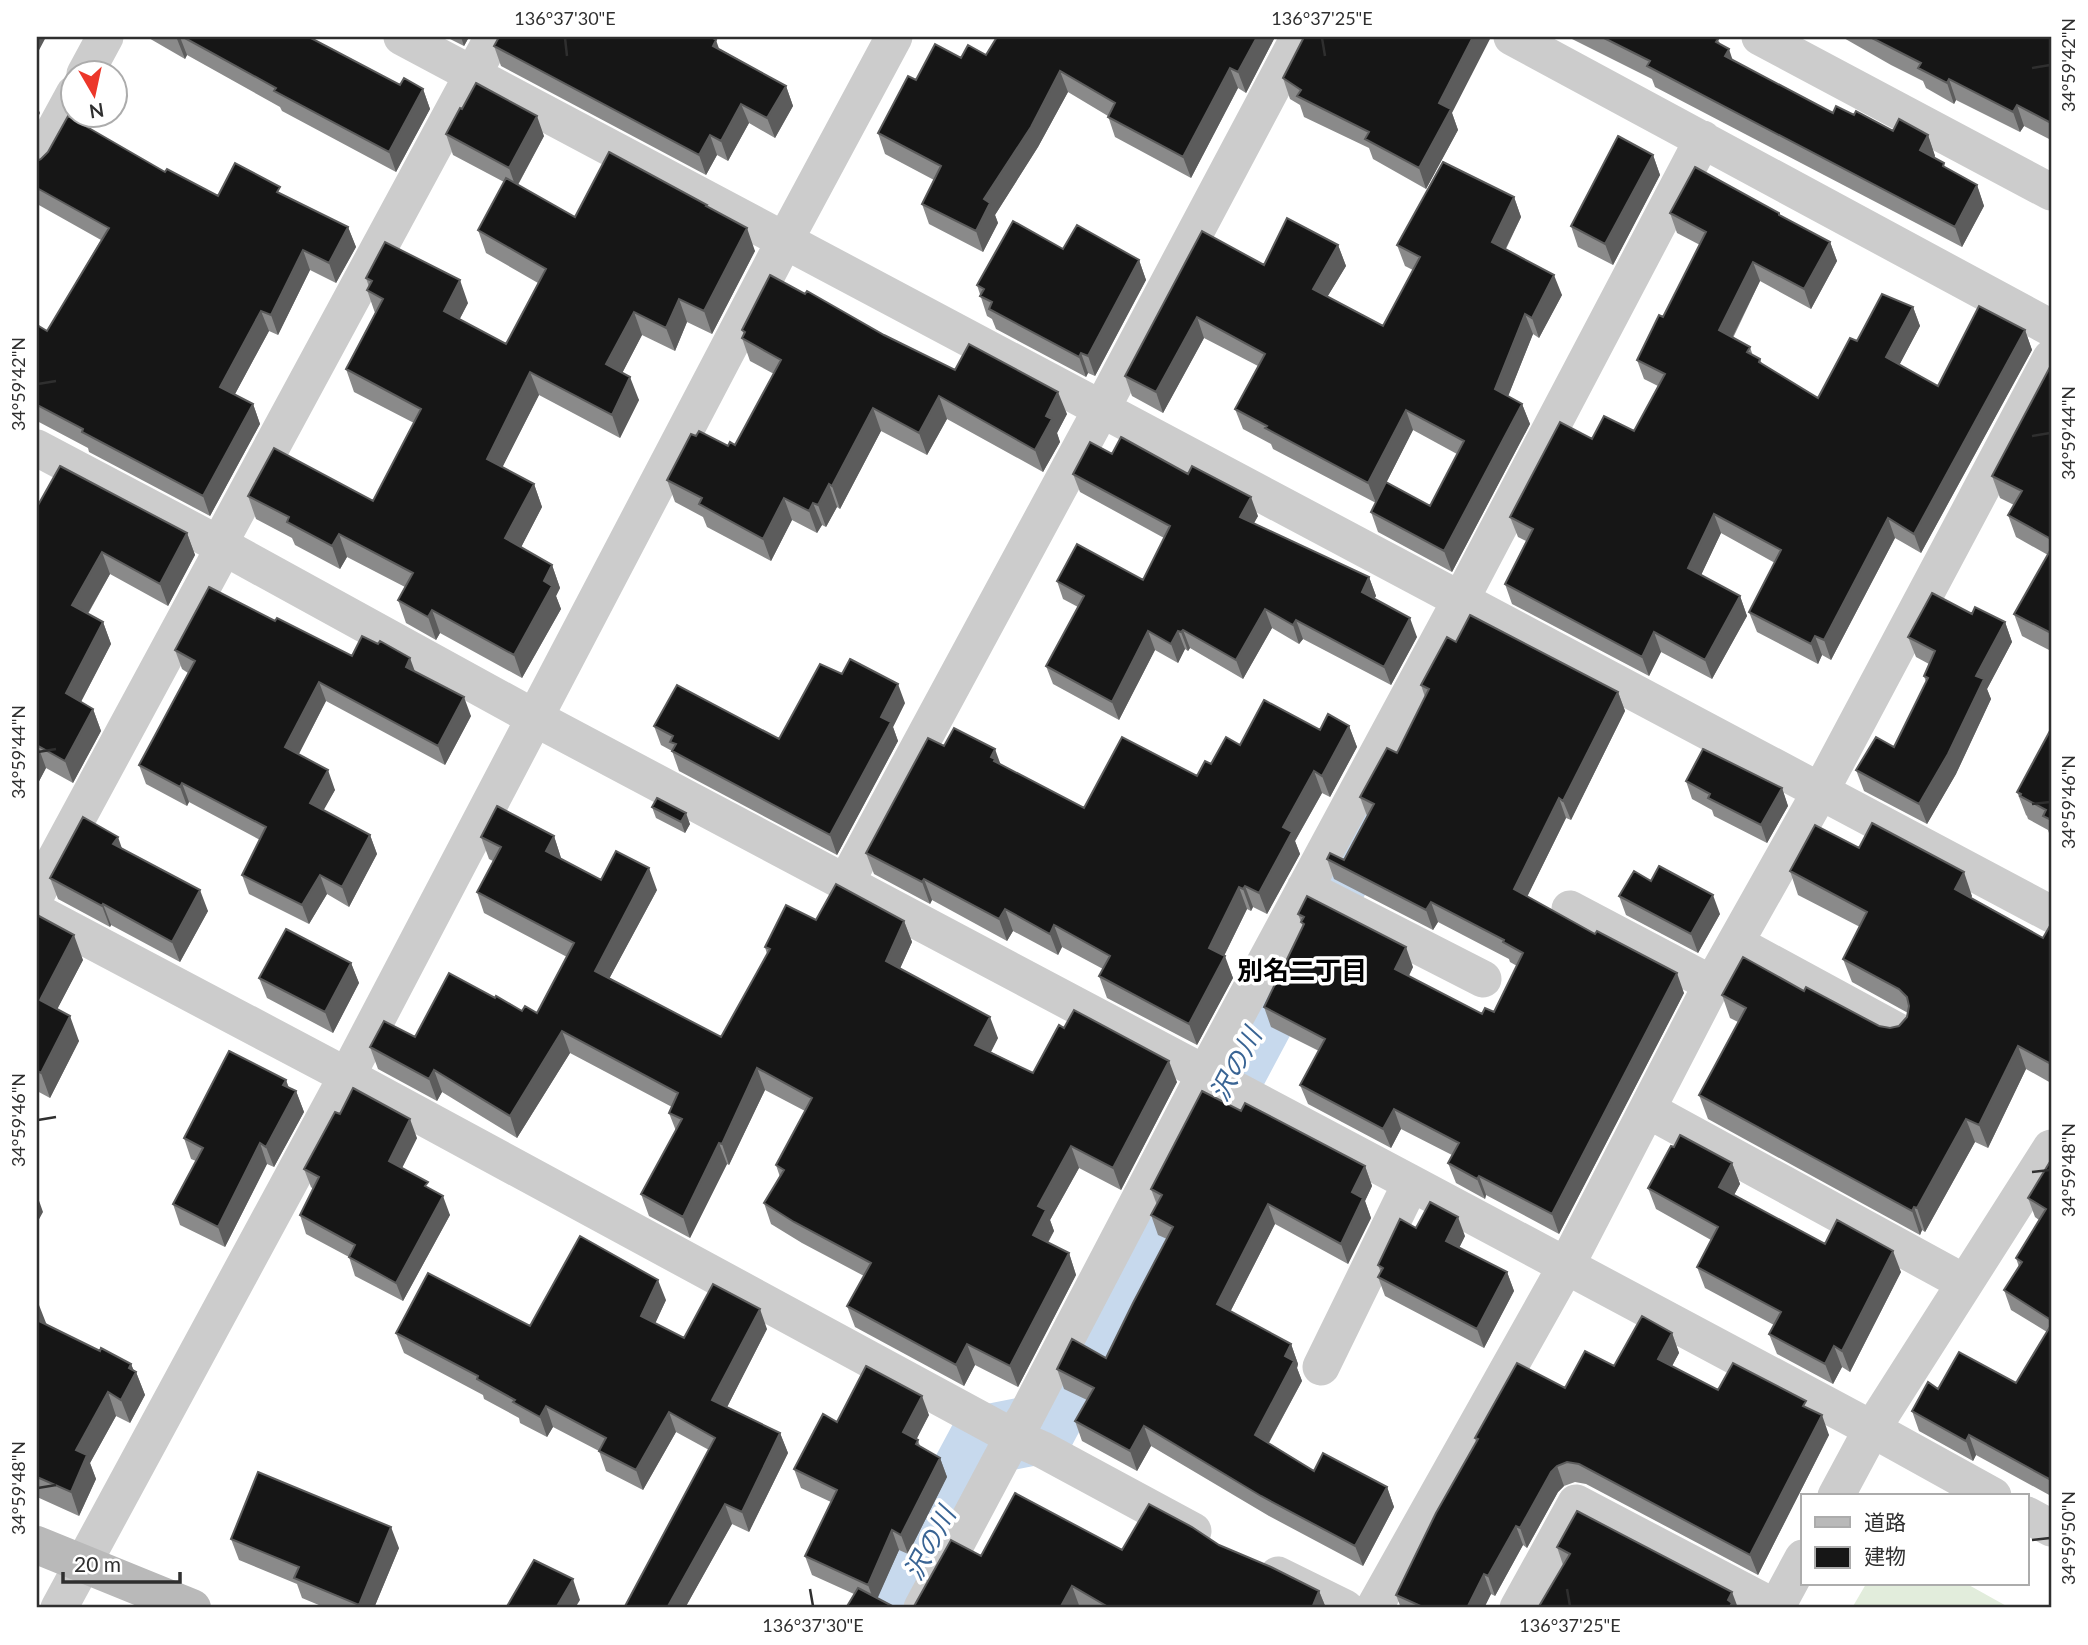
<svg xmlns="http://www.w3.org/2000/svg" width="2088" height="1645" viewBox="0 0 2088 1645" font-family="Lato,'Noto Sans JP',sans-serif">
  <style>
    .green { fill: #e2eddc }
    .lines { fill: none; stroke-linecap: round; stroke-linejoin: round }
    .river { stroke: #c7d9ed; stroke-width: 70 }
    .street { stroke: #ccc; stroke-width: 37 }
    .secondary { stroke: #b9b9b9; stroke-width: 38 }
    .wall { fill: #8a8a8a; fill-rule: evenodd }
    .shaded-wall { fill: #5c5c5c }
    .building { fill: #161616; stroke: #5c5c5c; stroke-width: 2 }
    .ticks { fill: none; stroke: #2f2f2f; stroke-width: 2.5 }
    .labels { text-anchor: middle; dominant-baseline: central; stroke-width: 7; stroke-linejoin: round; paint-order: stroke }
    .neighbourhood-label { font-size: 26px; font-weight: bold; fill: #000; stroke: #fff }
    .water-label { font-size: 26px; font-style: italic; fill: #396494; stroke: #fff }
    .neatline { fill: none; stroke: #2f2f2f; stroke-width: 2.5 }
    .ticks-label { font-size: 18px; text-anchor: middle; fill: #2f2f2f }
  </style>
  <rect width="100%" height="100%" fill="#fff"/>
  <path class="green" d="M1866 1584H1967L2010 1608H1852Z"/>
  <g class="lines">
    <path class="river" d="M894 1608 984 1440 1041 1429 1412 732"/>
    <path class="street" d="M402 37 2051 914
      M1512 37 2051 328
      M1760 37 2051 192
      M85 74 105 37
      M37 162 74 94
      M37 448 224 547 535 718 1411 1183 1872 1429 1993 1496
      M219 544 493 37
      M846 882 1102 408 1299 37
      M1305 888 1483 979
      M37 893 224 547
      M1570 909 1712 984
      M37 912 347 1076 1013 1437 1043 1450 1193 1531
      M1735 943 1897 1031
      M1648 1110 1965 1283
      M1321 1367 1411 1183
      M1836 1496 1872 1429 2051 1148
      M2027 1515 2051 1528
      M1278 1575 1345 1608
      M59 1608 347 1076 785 240 894 37
      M922 1608 1013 1437 1025 1418 1205 1074 1460 601 1703 139
      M1374 1608 1566 1266 1712 984 1820 792 2051 358
      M1518 1608 1576 1503 1776 1608
      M1776 1608 1803 1558"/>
    <path class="secondary" d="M37 1545 192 1608"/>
  </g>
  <path class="wall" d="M147 37H310L400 85 423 89 430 109 396 172 282 111 280 107 187 55 185 59Z
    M446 37H469L464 46Z
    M997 37H1275L1246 93 1238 88 1191 178 1115 137 1108 116 1068 92 1038 147 995 215 998 223 983 252 929 224 922 204 934 180 885 154 878 133 916 80 961 58 986 55Z
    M1568 37H1713L1718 39 1720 44 1733 60 1833 113 1854 115 1893 131 1928 135 1935 156 1934 158 1944 163 1945 168 1977 185 1984 206 1962 247 1655 87 1652 79Z
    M1842 37H2051V140L2024 126 2020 132 1956 100 1954 104 1926 88 1923 81 1891 65Z
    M494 46 720 49 786 86 793 106 775 138 749 123 728 161 717 155 706 175 501 66Z
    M1283 78 1452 113 1458 130 1426 189 1373 159 1369 148 1304 117 1300 105 1290 99Z
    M446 134 544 136 518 185 575 217 707 205 708 207 755 251 712 334 687 322 675 351 642 335 622 373 639 400 620 438 539 395 502 467 534 484 542 507 521 547 552 565 560 588 556 596 561 609 522 678 440 633 436 640 406 623 398 600 405 587 347 557 340 569 295 545 292 538 256 519 248 496 373 501 414 423 354 392 346 369 375 313 367 290 369 287 366 278 468 303 459 320 506 344 538 283 486 253 478 230 504 182 453 155Z
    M1653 155 1660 175 1613 265 1578 247 1571 226Z
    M37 161 165 172 218 196 282 195 348 227 356 247 336 283 310 270 278 335 269 331 235 394 253 404 260 424 210 516 89 452 88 448 37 421V325L47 331 101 240 37 204Z
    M1514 197 1521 217 1506 249 1562 295 1539 338 1533 334 1508 396 1522 404 1530 424 1452 572 1378 532 1371 512 1376 503 1273 449 1271 444 1243 429 1235 409 1258 366 1204 338 1163 413 1132 396 1125 376 1264 265 1338 245 1346 266 1327 297 1383 326 1413 270 1405 266 1397 245ZM1413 430 1457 454 1430 506 1386 483Z
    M1670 213 1780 216 1830 242 1837 261 1811 309 1760 281 1733 338 1750 347 1753 356 1760 359 1762 364 1818 398 1857 341 1913 307 1920 326 1899 365 1938 386 2025 330 2032 350 1921 553 1895 538 1831 660 1822 655 1818 664 1757 632 1749 612 1775 563 1721 533 1701 575 1740 596 1747 616 1712 679 1661 652 1649 676 1512 604 1505 584 1526 541 1518 537 1510 517 1592 439 1634 431 1658 386 1644 379 1637 360 1663 317 1700 245 1677 233Z
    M1063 249 1139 260 1146 280 1095 376 1088 373 1086 377 996 329 992 319 987 316 977 285Z
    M742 330 884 335 955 370 1067 414 1057 433 1060 442 1043 472 947 419 927 455 881 431 840 509 837 507 826 527 822 525 817 533 792 520 771 561 707 527 703 517 675 502 667 480 696 436 728 446 735 445 774 374 750 361 742 338 744 335Z
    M2051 367V651L2022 636 2014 614 2048 555 2016 537 2008 515 2014 505 2000 498 1992 476Z
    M1112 454 1258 516 1253 524 1369 577 1376 596 1374 599 1417 637 1391 685 1303 639 1299 644 1272 628 1243 679 1190 648 1188 651 1185 649 1178 663 1155 650 1119 720 1053 684 1046 666 1078 607 1063 599 1057 581 1143 580 1164 538 1080 492 1073 474Z
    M37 507 187 533 195 555 168 606 110 574 88 614 103 622 111 644 81 702 93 709 101 731 73 783 46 768 37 785Z
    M1972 614 2005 622 2012 642 1987 689 1991 699 1956 774 1927 824 1864 791 1856 770 1894 747 1926 682 1924 676 1929 664 1916 657 1908 637Z
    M275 621 352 656 415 672 471 716 445 765 326 701 299 754 335 790 323 810 370 835 377 854 349 907 327 894 309 924 249 894 242 875 260 840 189 802 187 806 146 784 139 765 188 673 182 669 175 650Z
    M1456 642 1618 692 1625 711 1571 820 1566 818 1527 897 1684 993 1559 1234 1486 1195 1485 1199 1456 1183 1448 1163 1452 1155 1401 1129 1391 1148 1308 1104 1300 1085 1319 1051 1271 1027 1264 1007 1303 927 1298 914 1413 967 1409 976 1482 1014 1494 1012 1517 966 1510 962 1509 959 1438 922 1433 930 1334 879 1327 859 1344 860 1367 816 1360 797 1397 753 1425 697 1421 685Z
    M905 703 893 727 898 741 837 855 679 771 672 751 661 745 654 726 779 739Z
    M1349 726 1357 747 1330 797 1322 793 1295 841 1300 854 1267 914 1253 907 1251 911 1247 909 1224 956 1233 978 1197 1045 1107 998 1099 976 1103 969 1062 947 1058 955 1013 931 1007 941 932 900 930 904 874 874 866 853 944 746 1001 765 1084 808 1197 776 1211 764 1240 745 1320 730Z
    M2051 729V839L2048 830 2028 819 2027 816 2026 815 2017 792Z
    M1686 781 1782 788 1788 806 1767 843 1714 816 1712 810 1692 799Z
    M652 807 690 824 685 833 656 818Z
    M554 836 561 858V859L601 880 657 890 609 979 721 1037 767 954 765 947 816 920 904 921 912 942 900 968 998 1038 991 1052 1033 1073 1177 1082 1121 1190 1079 1168 1050 1220 1054 1231 1048 1243 1069 1253 1076 1275 1018 1387 975 1365 964 1386 855 1327 847 1306 864 1276 802 1243 771 1224 764 1203 780 1177 776 1165 805 1111 765 1090 729 1165 727 1164 690 1238 649 1216 641 1194 676 1131 669 1113 672 1107 570 1053 517 1138 442 1092 437 1101 378 1069 370 1047 415 1037 495 998 522 1011 537 1013 567 957 484 913 477 892 493 861 489 859 481 837Z
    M122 848 208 911 180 962 111 925 110 927 58 899 50 878Z
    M1859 848 1972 896 1971 898 2043 938 2051 924V1083L2026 1069 1988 1148 1975 1142 1925 1232 1922 1230 1920 1235 1708 1119 1699 1095 1738 1022 1730 1018 1722 995 1804 991 1879 1026 1890 1028 1899 1026 1907 1017 1908 1013 1852 982 1843 959 1860 927 1798 895 1790 871Z
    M1651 881 1720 914 1698 953 1626 915 1619 896Z
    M37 915 83 960 57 1009 79 1041 50 1098 37 1091Z
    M351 963 359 983 333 1033 267 998 259 978Z
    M286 1080 289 1088 296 1091 304 1112 274 1167 267 1164 225 1247 180 1225 173 1204 196 1161 191 1159 184 1138Z
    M1241 1111 1365 1166 1372 1186 1365 1201 1371 1218 1348 1264 1275 1224 1230 1312 1291 1344 1298 1364 1297 1368 1302 1381 1269 1443 1314 1471 1387 1487 1394 1507 1363 1566 1269 1516 1151 1446 1137 1471 1082 1441 1075 1421 1087 1400 1064 1389 1057 1369 1106 1358 1167 1239 1158 1235 1151 1215 1157 1205 1151 1189Z
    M340 1114 417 1138 402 1168 430 1189 450 1215 403 1301 355 1276 349 1257 306 1234 300 1215 313 1189 311 1187 304 1169Z
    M2051 1160V1496L1976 1455 1973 1461 1919 1431 1912 1411 1938 1389 2016 1383 2047 1332 2011 1310 2004 1290 2019 1267 2016 1258 2039 1220 2035 1217 2028 1198Z
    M1732 1163 1740 1184 1734 1195 1825 1244 1901 1272 1850 1372 1842 1367 1833 1384 1777 1354 1769 1334 1774 1325 1705 1288 1697 1267 1711 1240 1656 1209 1648 1188Z
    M1416 1228 1465 1236 1459 1248 1507 1272 1514 1291 1484 1348 1385 1296 1378 1277 1381 1273 1378 1265Z
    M666 1300 655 1323 684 1338 767 1329 727 1407 780 1433 788 1453 749 1532 732 1524 685 1608 709 1450 676 1432 643 1490 606 1471 599 1451 553 1427 547 1437 520 1423 519 1418 484 1399 483 1395 404 1353 396 1333 530 1326Z
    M37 1303 46 1325 100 1351 131 1364 134 1371 136 1372 145 1395 130 1423 116 1416 90 1463 96 1479 79 1516 37 1497Z
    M1672 1333 1679 1353 1672 1366 1718 1390 1808 1408 1829 1435 1758 1575 1586 1484 1575 1482 1564 1486 1558 1492 1527 1548 1523 1545 1495 1596 1491 1594 1484 1608H1401L1396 1595 1476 1442 1475 1438 1565 1388 1614 1366Z
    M929 1415 916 1439 918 1440 920 1446 940 1458 947 1477 908 1554 899 1550 877 1598 854 1594 812 1575 805 1556 831 1502 801 1488 794 1469 837 1422Z
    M231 1539 399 1548 374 1608H326L302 1598 297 1584 239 1560Z
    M1219 1545 1319 1591 1326 1608H913L981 1556 1122 1550Z
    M1557 1547 1738 1608 1563 1565Z"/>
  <path class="shaded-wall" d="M37 37H46L37 54Z
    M179 37H180L187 55 185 59 177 39Z
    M461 37H469L464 46Z
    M1257 37H1275L1246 93 1238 72Z
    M1473 37H1491L1452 113 1458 130 1426 189 1419 168 1439 103Z
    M716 40 723 60 713 46Z
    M1729 49 1736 70 1725 56Z
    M1230 68 1238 88 1191 178 1183 157Z
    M1060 71 1068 92 1038 147 995 215 998 223 983 252 976 231 984 199Z
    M1949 79 1956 100 1954 104 1947 83Z
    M786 86 793 106 775 138 767 118Z
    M423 89 430 109 396 172 389 152Z
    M741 104 749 123 728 161 721 141Z
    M2017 105 2024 126 2020 132 2013 112Z
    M37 106 40 113 37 119Z
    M537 116 544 136 516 188 509 168Z
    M710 135 717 155 706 175 699 155Z
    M1928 135 1935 156 1927 171 1920 150Z
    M1653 155 1660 175 1613 265 1605 244Z
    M1977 185 1984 206 1962 247 1955 227Z
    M1514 197 1521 217 1499 262 1492 242Z
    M348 227 356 247 336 283 329 263Z
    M747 228 755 251 712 334 704 311Z
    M1830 242 1837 261 1811 309 1804 289Z
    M1338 245 1346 266 1320 309 1313 289Z
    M303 250 310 270 278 335 271 315Z
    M1139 260 1146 280 1095 376 1088 356Z
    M1753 262 1760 281 1726 350 1719 330Z
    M1554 275 1562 295 1539 338 1532 318Z
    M460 280 468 303 452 334 444 311Z
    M679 299 687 322 675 351 666 328Z
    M1913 307 1920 326 1893 377 1886 357Z
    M261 311 269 331 228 407 220 387Z
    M634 312 642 335 615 387 606 364Z
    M1525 314 1533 334 1503 409 1495 389Z
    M1197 317 1204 338 1163 413 1156 392Z
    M2025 330 2032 350 1921 553 1914 534Z
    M1081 353 1088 373 1086 377 1079 357Z
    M530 372 539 395 495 482 487 459Z
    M630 377 639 400 620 438 612 415Z
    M1058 392 1067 414 1057 433 1060 442 1043 472 1035 450 1046 416Z
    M939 396 947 419 927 455 919 433Z
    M253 404 260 424 210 516 203 496Z
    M1522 404 1530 424 1452 572 1444 551Z
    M873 408 881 431 840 509 832 486Z
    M1406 410 1413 430 1376 503 1368 483Z
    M534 484 542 507 514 561 505 538Z
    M829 484 837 507 826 527 818 505Z
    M1251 497 1258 516 1247 536 1240 517Z
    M784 498 792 520 771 561 763 539Z
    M813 503 822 525 817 533 809 511Z
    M1714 514 1721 533 1695 588 1688 568Z
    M1888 518 1895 538 1831 660 1824 640Z
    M187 533 195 555 168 606 160 584Z
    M339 534 347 557 340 569 332 546Z
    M102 552 110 574 80 627 72 605Z
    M552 565 560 588 556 596 561 609 522 678 514 655 544 581Z
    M1369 577 1376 596 1368 610 1362 592Z
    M1740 596 1747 616 1712 679 1705 660Z
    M1265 609 1272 628 1243 679 1236 660Z
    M432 610 440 633 436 640 428 617Z
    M1410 618 1417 637 1391 685 1384 667Z
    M1296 620 1303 639 1299 644 1293 625Z
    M103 622 111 644 74 715 66 693Z
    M2005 622 2012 642 1987 689 1991 699 1956 774 1927 824 1919 804 1976 676Z
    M1183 630 1190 648 1188 651 1181 632Z
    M1148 631 1155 650 1119 720 1112 702Z
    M1178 631 1185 649 1178 663 1171 644Z
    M1654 632 1661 652 1649 676 1642 657Z
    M1815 636 1822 655 1818 664 1811 644Z
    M410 658 417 677 406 667Z
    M319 682 326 701 292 767 285 747Z
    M898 684 905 703 893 727 898 741 837 855 830 835 881 717Z
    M1618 692 1625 711 1571 820 1563 801Z
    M464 697 471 716 445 765 438 746Z
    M93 709 101 731 73 783 65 761Z
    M1349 726 1357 747 1330 797 1322 776Z
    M38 746 46 768 37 785V748Z
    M995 749 1003 771 1001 776 991 757Z
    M328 770 335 790 317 822 310 803Z
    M1314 771 1322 793 1295 841 1300 854 1267 914 1259 893 1283 827Z
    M182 783 189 802 187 806 180 787Z
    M1782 788 1788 806 1767 843 1761 825Z
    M1559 798 1566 818 1521 909 1514 889Z
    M686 813 690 824 685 833 681 822Z
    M370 835 377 854 349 907 342 887Z
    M554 836 561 858 554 873 546 851Z
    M118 837 125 857 113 844Z
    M649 868 657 890 602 992 595 971Z
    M1964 872 1972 896 1964 912 1955 889Z
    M320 875 327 894 309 924 302 905Z
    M924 879 932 900 930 904 922 882Z
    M1245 886 1253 907 1251 911 1243 889Z
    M1239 887 1247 909 1217 970 1209 948Z
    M200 890 208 911 180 962 172 942Z
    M1713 895 1720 914 1698 953 1691 934Z
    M1431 902 1438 922 1433 930 1426 910Z
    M103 904 111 925 110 927 102 906Z
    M1005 909 1013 931 1007 941 999 919Z
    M904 921 912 942 894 982 886 961Z
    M1054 925 1062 947 1058 955 1050 934Z
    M74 935 83 960 49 1025 40 1000Z
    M1406 947 1413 967 1402 989 1395 969Z
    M1225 956 1233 978 1197 1045 1189 1024Z
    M351 963 359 983 333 1033 325 1012Z
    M1677 973 1684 993 1559 1234 1552 1214Z
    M70 1016 79 1041 50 1098 41 1073Z
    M990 1017 998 1038 983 1067 975 1045Z
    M562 1031 570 1053 517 1138 510 1116Z
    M2018 1046 2026 1069 1988 1148 1979 1125Z
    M1169 1061 1177 1082 1121 1190 1113 1168Z
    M757 1068 765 1090 729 1165 722 1144Z
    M434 1070 442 1092 437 1101 429 1079Z
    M286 1080 292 1098 296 1091 304 1112 274 1167 266 1147 283 1085Z
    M1394 1109 1401 1129 1391 1148 1383 1129Z
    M410 1119 417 1138 396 1180 389 1161Z
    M1966 1119 1975 1142 1925 1232 1917 1208Z
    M260 1143 267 1164 225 1247 218 1227Z
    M719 1143 727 1164 690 1238 683 1217Z
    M1071 1146 1079 1168 1050 1220 1054 1231 1040 1256 1033 1235 1038 1206Z
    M1732 1163 1740 1184 1727 1208 1719 1187Z
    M1365 1166 1372 1186 1365 1201 1371 1218 1348 1264 1341 1244 1352 1192Z
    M1479 1176 1486 1195 1485 1199 1477 1179Z
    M37 1195 43 1212 37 1223Z
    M443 1196 450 1215 403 1301 396 1283Z
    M1268 1204 1275 1224 1224 1324 1217 1304Z
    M1914 1207 1922 1230 1920 1235 1912 1211Z
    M1458 1217 1465 1236 1453 1260 1446 1241Z
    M1893 1251 1901 1272 1850 1372 1842 1351Z
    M1069 1253 1076 1275 1018 1387 1010 1366Z
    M1507 1272 1514 1291 1484 1348 1477 1329Z
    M658 1280 666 1300 649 1337 641 1316Z
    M39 1305 48 1328H37V1309Z
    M760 1309 767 1329 720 1421 712 1400Z
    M1672 1333 1679 1353 1665 1379 1658 1359Z
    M967 1344 975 1365 964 1386 956 1365Z
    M1291 1344 1298 1364 1297 1368 1302 1381 1262 1455 1255 1435 1285 1356Z
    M1834 1346 1842 1367 1833 1384 1825 1364Z
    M131 1364 135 1374 136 1372 145 1395 130 1423 121 1400Z
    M108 1392 116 1416 90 1463 96 1479 79 1516 71 1492 76 1450Z
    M922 1396 929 1415 910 1452 903 1432Z
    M546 1406 553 1427 547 1437 540 1417Z
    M669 1412 676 1432 643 1490 636 1470Z
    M1822 1415 1829 1435 1758 1575 1750 1555Z
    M1144 1426 1151 1446 1137 1471 1130 1451Z
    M780 1433 788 1453 749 1532 742 1512Z
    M1969 1435 1976 1455 1973 1461 1966 1441Z
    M940 1458 947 1477 908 1554 901 1535Z
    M1557 1466 1564 1486 1558 1492 1527 1548 1520 1528 1551 1472Z
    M1387 1487 1394 1507 1363 1566 1355 1546Z
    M725 1504 732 1524 685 1608H667Z
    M1516 1526 1523 1545 1495 1596 1488 1576Z
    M391 1527 399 1548 374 1608H360L359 1605Z
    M892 1530 899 1550 875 1604 868 1585Z
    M1484 1574 1491 1594 1484 1608H1467Z
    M573 1579 580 1600 575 1608H556Z
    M1072 1586 1080 1608H1060Z
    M1319 1591 1326 1608H1312Z
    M1732 1592 1738 1608H1729L1728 1600Z"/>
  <path class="building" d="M183 37H309L400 85 404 78 423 89 389 152 274 91 276 88Z
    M499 37H711L716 40 713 46 786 86 767 118 741 104 721 141 710 135 699 155 494 46Z
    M997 37H1257L1238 72 1230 68 1183 157 1108 117 1115 103 1060 71 1031 127 984 199 990 203 976 231 922 204 941 166 878 133 908 76 916 80 935 44 961 58 968 45 986 55Z
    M1304 37H1473L1439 103 1451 109 1419 168 1365 139 1369 132 1297 96 1301 90 1283 78Z
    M1602 37H1713L1718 39 1716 42 1729 49 1725 56 1833 113 1836 106 1854 115 1856 111 1893 131 1899 119 1928 135 1920 150 1944 163 1943 166 1977 185 1955 227 1647 66 1650 61Z
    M1870 37H2051V123L2017 105 2013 112 1949 79 1947 83 1918 68 1921 63Z
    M476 83 537 116 509 168 446 134 460 108 462 109Z
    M68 116 165 172 167 169 218 196 235 163 280 187 277 192 348 227 329 263 303 250 271 315 261 311 220 387 253 404 203 496 82 432 83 429 37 405V325L47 331 109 228 37 188V161L41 159 48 152Z
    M1618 136 1653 155 1605 244 1571 226Z
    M609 152 707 205 706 206 747 228 704 311 679 299 666 328 634 312 606 364 630 377 612 415 530 372 487 459 534 484 505 538 552 565 544 581 552 586 514 655 432 610 428 617 398 600 413 573 339 534 332 546 287 522 289 517 248 496 274 448 373 501 421 409 346 369 383 299 367 290 372 281 366 278 385 242 460 280 444 311 506 344 546 269 478 230 506 178 575 217Z
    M1443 162 1514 197 1492 242 1554 275 1532 318 1525 314 1495 389 1522 404 1444 551 1371 512 1386 482 1430 506 1464 441 1406 410 1368 483 1265 428 1267 426 1235 409 1265 354 1197 317 1156 392 1125 376 1202 231 1264 265 1287 218 1338 245 1313 289 1383 326 1420 257 1397 245Z
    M1695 167 1779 213V215L1830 242 1804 289 1753 262 1719 330 1750 347 1747 352 1760 359 1759 362 1818 398 1850 338 1857 341 1882 294 1913 307 1886 357 1938 386 1979 306 2025 330 1914 534 1888 518 1824 640 1815 636 1811 644 1749 612 1781 550 1714 514 1688 568 1740 596 1705 660 1654 632 1642 657 1505 584 1533 529 1510 517 1560 422 1592 439 1604 416 1634 431 1665 374 1637 360 1659 315 1663 317 1706 232 1670 213Z
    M1013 221 1063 249 1077 225 1139 260 1088 356 1081 353 1079 357 989 309 992 302 980 296 984 289 977 285Z
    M770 275 805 294 807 291 884 335 955 370 969 344 1058 392 1046 416 1052 419 1035 450 939 396 919 433 873 408 832 486 829 484 818 505 813 503 809 511 784 498 763 539 699 504 702 498 667 480 691 434 696 436 699 431 728 446 730 442 735 445 781 360 742 338 745 332 742 330Z
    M2050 367H2051V539L2008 515 2022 491 1992 476Z
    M1121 437 1188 474 1192 466 1251 497 1240 517 1369 577 1362 592 1410 618 1384 667 1296 620 1293 625 1265 609 1236 660 1183 630 1181 632 1178 631 1171 644 1148 631 1112 702 1046 666 1084 596 1057 581 1077 544 1143 580 1170 526 1073 474 1090 442 1112 454Z
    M60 466 187 533 160 584 102 552 72 605 103 622 66 693 93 709 65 761 38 746 37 748V507Z
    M2051 549V633L2014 614Z
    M209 587 275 621 277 618 352 656 362 636 378 644 380 641 410 658 406 667 464 697 438 746 319 682 285 747 328 770 310 803 370 835 342 887 320 875 302 905 242 875 266 827 182 783 180 787 139 765 195 661 175 650Z
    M1932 593 1972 614 1975 607 2005 622 1976 676 1984 679 1948 754 1919 804 1856 770 1876 737 1894 747 1928 678 1924 676 1935 651 1908 637Z
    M1470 615 1618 692 1563 801 1559 798 1514 889 1595 934 1597 931 1677 973 1552 1214 1479 1176 1477 1179 1448 1163 1459 1143 1394 1109 1383 1129 1300 1085 1325 1039 1264 1007 1304 924 1301 922 1304 917 1298 914 1307 896 1406 947 1395 969 1482 1014 1485 1008 1494 1012 1523 953 1503 942 1504 940 1431 902 1426 910 1327 859 1330 853 1344 860 1374 804 1360 797 1387 748 1397 753 1429 689 1421 685 1447 637 1456 642Z
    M850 659 898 684 881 717 891 722 830 835 672 751 676 744 670 742 673 736 654 726 677 685 779 739 820 664 842 674Z
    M1264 700 1320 730 1328 714 1349 726 1322 776 1314 771 1283 827 1292 832 1259 893 1245 886 1243 889 1239 887 1209 948 1225 956 1189 1024 1099 976 1110 956 1054 925 1050 934 1005 909 999 919 924 879 922 882 866 853 928 738 944 746 954 728 995 749 991 757 995 759 994 761 1084 808 1122 737 1197 776 1205 761 1211 764 1226 737 1240 745Z
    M2051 729V820L2043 816 2046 810 2020 796 2021 794 2017 792Z
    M1703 749 1782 788 1761 825 1708 798 1710 794 1686 781Z
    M657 798 686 813 681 822 652 807Z
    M497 806 554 836 546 851 601 880 616 851 649 868 595 971 721 1037 770 949 765 947 786 905 816 920 836 884 904 921 886 961 990 1017 975 1045 1033 1073 1059 1025 1064 1028 1074 1010 1169 1061 1113 1168 1071 1146 1038 1206 1046 1210 1033 1235 1069 1253 1010 1366 967 1344 956 1365 847 1306 871 1263 794 1222 764 1203 784 1170 776 1165 812 1098 757 1068 722 1144 719 1143 683 1217 641 1194 682 1119 669 1113 678 1093 562 1031 510 1116 434 1070 429 1079 370 1047 384 1021 415 1037 449 973 495 998 496 996 522 1011 525 1006 537 1013 574 943 477 892 501 847 481 837Z
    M83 817 118 837 113 844 200 890 172 942 103 904 102 906 50 878Z
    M1872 823 1964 872 1955 889 2043 938 2051 924V1064L2018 1046 1979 1125 1966 1119 1917 1208 1914 1207 1912 1211 1699 1095 1746 1008 1722 995 1743 957 1804 991 1806 987 1879 1026 1890 1028 1899 1026 1907 1017 1909 1006 1907 997 1899 989 1843 959 1867 912 1790 871 1815 825 1859 848Z
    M1659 866 1713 895 1691 934 1619 896 1634 871 1651 881Z
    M37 915 74 935 40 1000 70 1016 41 1073 37 1071Z
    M286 929 351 963 325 1012 259 978Z
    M229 1051 286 1080 283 1085 296 1091 266 1147 260 1143 218 1227 173 1204 203 1148 184 1138Z
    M353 1088 410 1119 389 1161 428 1182 425 1186 443 1196 396 1283 349 1257 355 1245 300 1215 319 1177 304 1169 335 1112 340 1114Z
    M1202 1091 1241 1111 1245 1103 1365 1166 1352 1192 1363 1198 1341 1244 1268 1204 1217 1304 1291 1344 1285 1356 1294 1361 1255 1435 1314 1471 1323 1453 1387 1487 1355 1546 1261 1496 1144 1426 1130 1451 1075 1421 1094 1388 1057 1369 1072 1339 1106 1358 1133 1303 1173 1227 1151 1215 1162 1195 1151 1189Z
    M1680 1135 1732 1163 1719 1187 1825 1244 1837 1220 1893 1251 1842 1351 1834 1346 1825 1364 1769 1334 1781 1312 1697 1267 1718 1227 1648 1188 1671 1146 1674 1147Z
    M2051 1160V1320L2004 1290 2022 1262 2016 1258 2046 1209 2028 1198Z
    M1430 1202 1458 1217 1446 1241 1507 1272 1477 1329 1378 1277 1383 1268 1378 1265 1400 1219 1416 1228Z
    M580 1236 658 1280 641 1316 684 1338 713 1284 760 1309 712 1400 780 1433 742 1512 725 1504 667 1608H624L715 1438 669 1412 636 1470 599 1451 606 1438 546 1406 540 1417 513 1402 515 1400 477 1379 478 1376 396 1333 428 1273 530 1326Z
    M1642 1316 1672 1333 1658 1359 1718 1390 1733 1363 1806 1401 1803 1406 1822 1415 1750 1555 1579 1464 1567 1462 1557 1466 1551 1472 1520 1528 1516 1526 1488 1576 1484 1574 1467 1608H1425L1396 1595 1436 1513 1478 1439 1475 1438 1517 1363 1565 1388 1585 1351 1614 1366Z
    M37 1320 100 1351 101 1348 131 1364 129 1368 136 1372 121 1400 108 1392 76 1450 87 1455 71 1492 37 1477Z
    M2051 1325V1480L1969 1435 1966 1441 1912 1411 1928 1382 1938 1389 1959 1352 2016 1383Z
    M866 1366 922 1396 903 1432 918 1440 916 1444 940 1458 901 1535 892 1530 868 1585 805 1556 837 1490 794 1469 823 1414 837 1422Z
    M258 1472 391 1527 359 1605 294 1578 299 1567 231 1539Z
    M1015 1493 1122 1550 1149 1504 1192 1527 1219 1545 1271 1567 1319 1591 1312 1608H1110L1072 1586 1060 1608H913L951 1540 981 1556Z
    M1577 1511 1732 1592 1728 1600 1732 1603 1729 1608H1538L1570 1554 1557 1547Z
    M534 1560 573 1579 556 1608H506Z
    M858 1588 896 1608H846Z"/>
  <path class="ticks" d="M565 38 567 56M1322 38 1325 56M2032 68 2050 65M38 384 56 381M2032 436 2050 433M38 752 56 749M2032 804 2050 802M38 1120 56 1117M2032 1172 2050 1170M38 1488 56 1485M2032 1540 2050 1538M810 1589 813 1606M1567 1589 1570 1606"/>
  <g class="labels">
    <g class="neighbourhood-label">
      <text x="1302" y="970">別名二丁目</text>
    </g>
    <g class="water-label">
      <text transform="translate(1235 1064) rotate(-62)">沢の川</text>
      <text transform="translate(929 1543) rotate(-62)">沢の川</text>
    </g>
  </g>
  <rect width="2088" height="1645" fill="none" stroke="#ffffff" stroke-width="77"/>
  <rect x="1801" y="1494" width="228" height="91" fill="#ffffff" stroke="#acacac" stroke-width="2"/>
  <rect x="1815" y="1517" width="35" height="10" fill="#b9b9b9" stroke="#acacac" stroke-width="2"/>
  <text x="1864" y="1530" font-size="21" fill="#2f2f2f">道路</text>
  <rect x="1815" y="1547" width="35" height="21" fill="#161616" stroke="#acacac" stroke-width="2"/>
  <text x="1864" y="1564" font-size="21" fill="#2f2f2f">建物</text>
  <g transform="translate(94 94) rotate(171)"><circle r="33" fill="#ffffff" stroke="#acacac" stroke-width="2"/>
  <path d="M0-5L12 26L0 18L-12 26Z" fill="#ec372a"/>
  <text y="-10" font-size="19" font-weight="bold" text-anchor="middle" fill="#2f2f2f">N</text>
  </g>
  <path d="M63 1572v10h117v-10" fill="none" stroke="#2f2f2f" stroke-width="3.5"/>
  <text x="74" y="1572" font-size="21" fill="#2f2f2f" stroke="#ffffff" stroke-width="5" paint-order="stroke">20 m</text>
  <rect x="38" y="38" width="2012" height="1568" class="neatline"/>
  <g class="ticks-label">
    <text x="565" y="25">136°37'30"E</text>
    <text x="1322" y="25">136°37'25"E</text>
    <text transform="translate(2069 65) rotate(-90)" y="6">34°59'42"N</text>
    <text transform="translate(19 384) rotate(-90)" y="6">34°59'42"N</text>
    <text transform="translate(2069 433) rotate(-90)" y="6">34°59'44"N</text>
    <text transform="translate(19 752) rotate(-90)" y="6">34°59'44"N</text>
    <text transform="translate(2069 802) rotate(-90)" y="6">34°59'46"N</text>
    <text transform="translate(19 1120) rotate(-90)" y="6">34°59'46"N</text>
    <text transform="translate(2069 1170) rotate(-90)" y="6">34°59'48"N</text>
    <text transform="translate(19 1488) rotate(-90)" y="6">34°59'48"N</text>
    <text transform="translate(2069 1538) rotate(-90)" y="6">34°59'50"N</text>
    <text x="813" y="1632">136°37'30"E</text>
    <text x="1570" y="1632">136°37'25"E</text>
  </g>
</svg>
